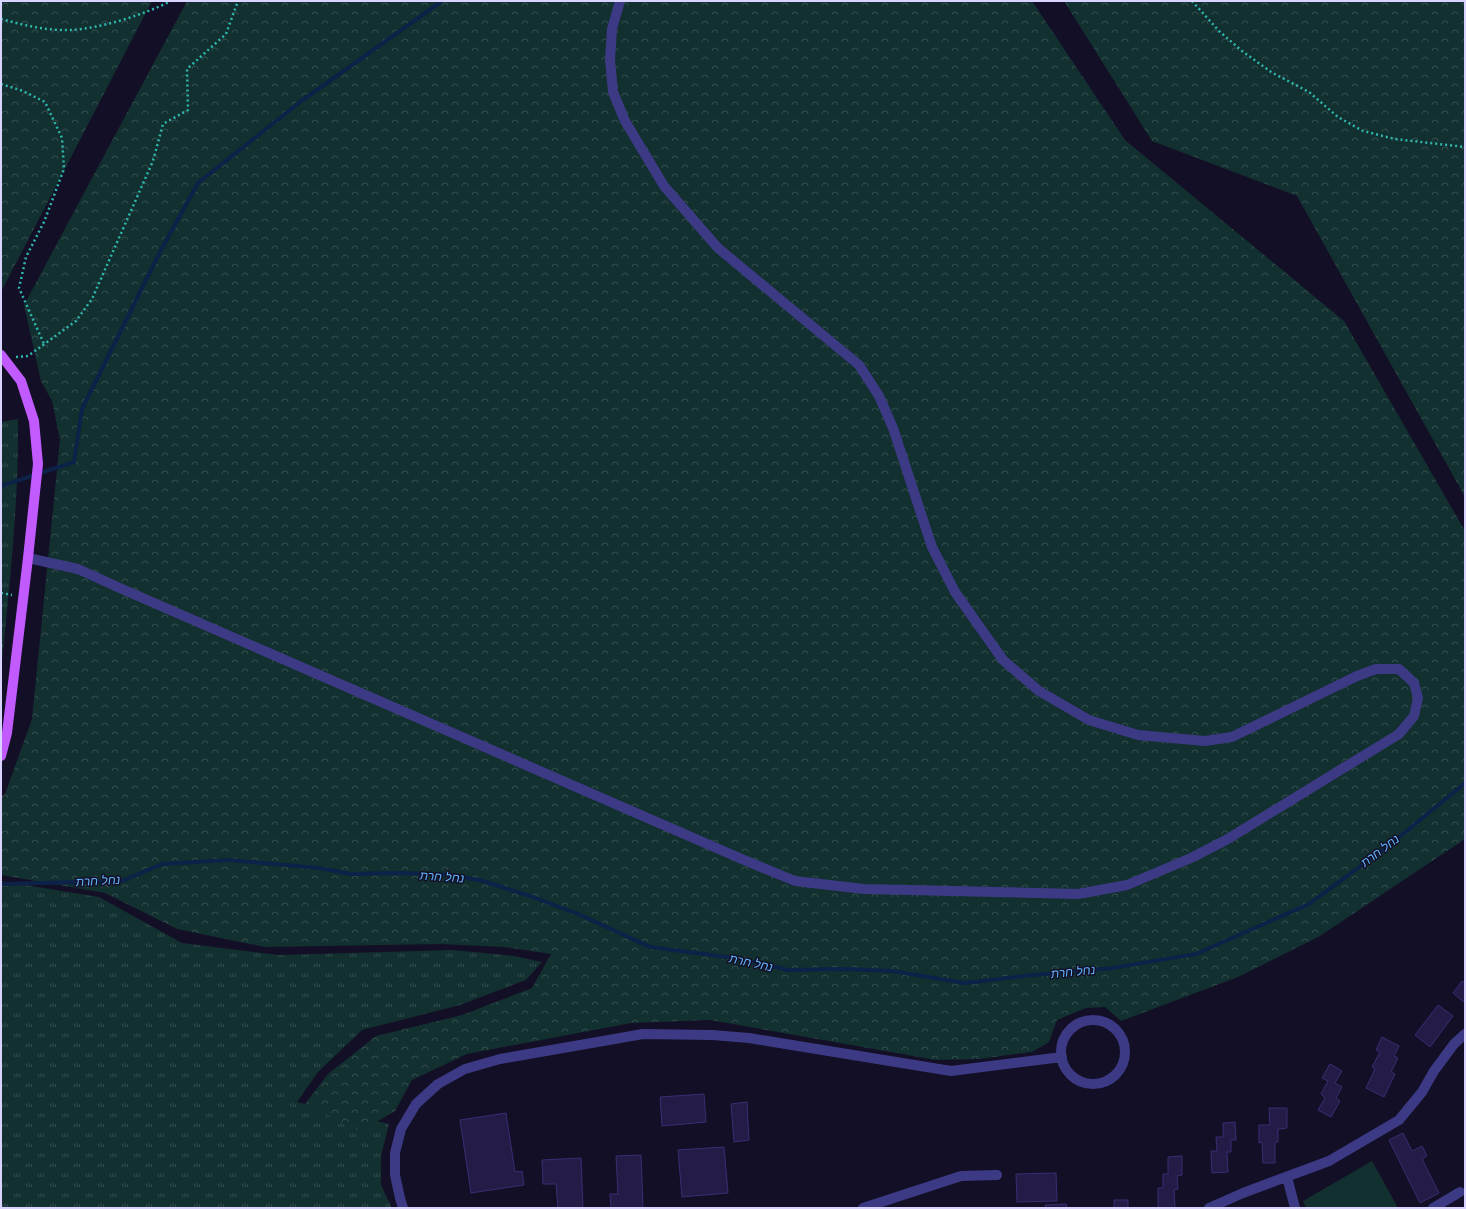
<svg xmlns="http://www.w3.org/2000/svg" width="1466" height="1209" viewBox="0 0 1466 1209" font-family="Helvetica,Heebo,sans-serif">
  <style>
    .grass { fill: url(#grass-tufts) }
    .forest { fill: url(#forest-crowns) }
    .green { fill: #12302f }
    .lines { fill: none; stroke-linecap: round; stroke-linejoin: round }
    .stream { stroke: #0c2248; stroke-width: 4 }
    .building { fill: #241b47; stroke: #3b2d73 }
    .path { stroke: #2fb8b0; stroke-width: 2.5; stroke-dasharray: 2 3; stroke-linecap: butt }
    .street { stroke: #3d3a85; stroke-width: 10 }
    .primary { stroke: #c25bff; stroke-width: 10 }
    .labels { text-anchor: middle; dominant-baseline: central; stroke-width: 3; stroke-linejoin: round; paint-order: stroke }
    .water-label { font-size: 12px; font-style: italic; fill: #62b6ff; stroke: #130f26 }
  </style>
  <defs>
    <pattern id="grass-tufts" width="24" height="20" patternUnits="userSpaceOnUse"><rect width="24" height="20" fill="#12302f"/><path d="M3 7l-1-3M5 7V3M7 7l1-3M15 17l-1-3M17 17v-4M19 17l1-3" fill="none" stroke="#344d4e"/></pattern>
    <pattern id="forest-crowns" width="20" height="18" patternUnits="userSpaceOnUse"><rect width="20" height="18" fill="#12302f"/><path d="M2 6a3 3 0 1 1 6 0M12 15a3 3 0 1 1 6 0" fill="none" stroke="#344d4e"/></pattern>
  </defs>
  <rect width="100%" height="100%" fill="#130f26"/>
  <path class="grass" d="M18 419C19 504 9 589 1 672V422Z
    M1 881 99 897 182 943 279 955 453 950 514 956 542 962 526 980 460 1005 362 1030 318 1072 297 1102 389 1124 381 1156V1185L392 1208H1Z"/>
  <path class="forest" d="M1 1H152L1 292Z
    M187 1H1032L1125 140 1344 321 1465 531V839L1320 936 1238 977 1121 1021 1105 1007 1086 1008 1057 1020 1049 1042 1032 1052 979 1059 936 1060 710 1020 631 1023 467 1054 412 1080 395 1111 361 1131 305 1104 328 1074 376 1036 462 1015 532 988 551 954 504 947 440 944 265 947 177 929 105 893 1 875V797L5 794 32 719 60 440 52 401 41 381 24 305Z
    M1064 1H1465V497L1297 196 1152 141Z"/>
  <path class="green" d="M1372 1161 1398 1208H1306L1303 1201Z"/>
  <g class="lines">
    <path class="stream" d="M1 486 74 462 82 409 161 250 198 183 300 102 442 1
      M1 884 122 881 162 864 228 860 319 868 351 874 398 873 451 875 483 881 530 896 578 914 650 947 735 958 788 970 845 969 892 971 965 983 1024 976 1112 968 1196 954 1309 904 1392 843 1465 783"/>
  </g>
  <path class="building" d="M1462 981 1465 983V1003L1453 993Z
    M1438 1005 1453 1016 1430 1047 1415 1035Z
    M1382 1037 1399 1046 1394 1056 1398 1058 1391 1072 1395 1074 1384 1097 1366 1088 1375 1069 1372 1067 1380 1052 1376 1050Z
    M1330 1064 1342 1071 1335 1083 1342 1087 1336 1098 1340 1101 1331 1117 1318 1110 1325 1098 1321 1094 1328 1081 1322 1078Z
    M704 1094 706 1122 662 1126 660 1097Z
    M747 1102 749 1140 734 1142 731 1104Z
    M1269 1108H1287V1128L1278 1129V1142H1275V1163H1263L1262 1142 1259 1143V1125H1270Z
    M506 1113 515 1172 522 1171 524 1185 471 1193 460 1120Z
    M1235 1122 1236 1140H1231V1152H1227L1228 1172 1212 1173 1211 1151H1217L1216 1137H1223V1123Z
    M1403 1133 1412 1151 1422 1146 1427 1156 1422 1159 1439 1193 1420 1203 1389 1140Z
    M724 1147 728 1193 682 1197 678 1150Z
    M641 1155 643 1208H611L610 1194H618L616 1156Z
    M1182 1156V1175L1177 1176 1178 1189 1174 1190 1175 1208H1158V1188H1163V1174H1168V1157Z
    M581 1158 583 1208H558L556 1184H543L542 1160Z
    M1056 1173 1057 1201 1017 1202 1016 1174Z
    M1114 1200H1128V1208H1114Z
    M1066 1204 1067 1208H1046L1045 1205Z"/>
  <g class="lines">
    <path class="path" d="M1192 1 1219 31 1242 51 1271 72 1309 92 1338 117 1363 131 1395 139 1465 147
      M1 19C23 25 47 31 71 30 102 28 143 15 171 1
      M1 84 23 91 45 102 62 138 64 169 44 222 26 257 19 288 44 344
      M16 357 28 356 76 321 92 299 153 161 163 124 188 110 187 69 226 34 238 1
      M1 593 12 595"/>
    <path class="street" d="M28 558 78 569 122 589 744 860 795 881 864 889 1078 894 1127 885 1191 858 1226 840 1399 734 1414 716 1418 698 1414 683 1399 669H1376L1357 676 1232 737 1205 741 1138 735 1089 720 1039 691 1003 660 955 592 932 547 893 428 879 396 859 365 718 248 664 186 625 121 613 92 610 60 612 29 620 1
      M1061 1052a32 32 0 1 1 64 0a32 32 0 1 1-64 0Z
      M1287 1177 1295 1208
      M403 1208 400 1198 395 1175V1153L401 1129 416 1104 438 1084 465 1069 500 1059 643 1034 712 1035 749 1038 951 1071 1062 1057
      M863 1208 961 1176 997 1175
      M1209 1208 1243 1193 1329 1161 1399 1120 1422 1092 1434 1071 1454 1044 1465 1034
      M1433 1208 1460 1192"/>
    <path class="primary" d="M1 355 21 381 34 421 38 464 28 558 7 733 1 756"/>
  </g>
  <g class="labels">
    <g class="water-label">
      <text transform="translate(1380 851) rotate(-37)">נחל חרת</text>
      <text transform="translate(442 877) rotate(4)">נחל חרת</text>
      <text transform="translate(98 881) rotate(-3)">נחל חרת</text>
      <text transform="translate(751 963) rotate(12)">נחל חרת</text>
      <text transform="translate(1073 972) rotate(-6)">נחל חרת</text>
    </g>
  </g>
  <rect width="1466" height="1209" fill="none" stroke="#d9d4ff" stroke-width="4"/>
</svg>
